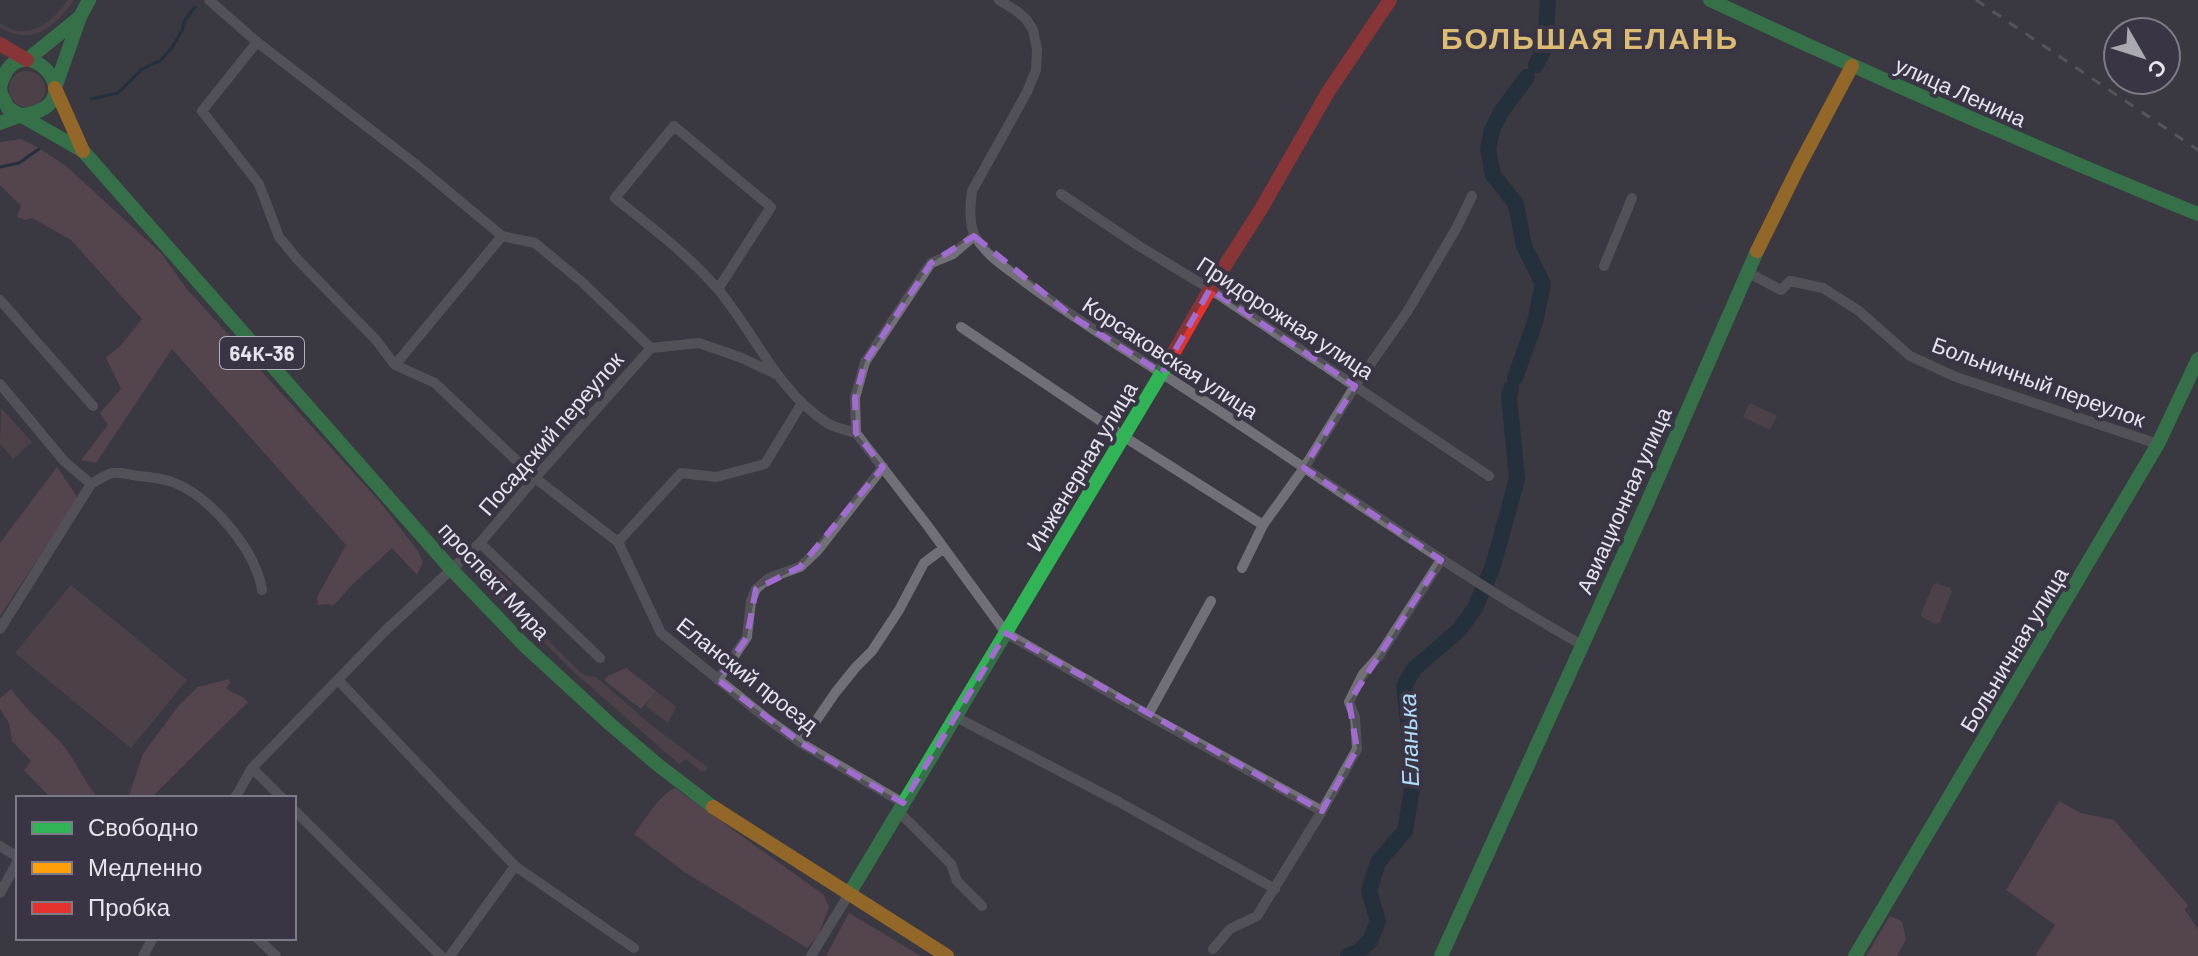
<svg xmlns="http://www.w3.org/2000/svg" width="2198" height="956" viewBox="0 0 2198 956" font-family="Barlow,sans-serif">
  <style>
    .green { fill: #644d56 }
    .forest { fill: #73535f }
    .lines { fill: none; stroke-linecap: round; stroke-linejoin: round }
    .stream { stroke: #092839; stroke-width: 3 }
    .river { stroke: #092839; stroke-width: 16 }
    .street { stroke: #707076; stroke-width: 10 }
    .fast { stroke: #30b455; stroke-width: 14 }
    .slow { stroke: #ff9f0a; stroke-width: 14 }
    .jam { stroke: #e5322d; stroke-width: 14 }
    .rail { stroke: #76757c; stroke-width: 3; stroke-dasharray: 10 10; stroke-linecap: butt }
    .marked { fill: none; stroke: #a06ccf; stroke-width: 6; stroke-dasharray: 16 10; stroke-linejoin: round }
    .labels { text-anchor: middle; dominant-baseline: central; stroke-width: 8; stroke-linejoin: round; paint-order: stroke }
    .shield { fill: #393544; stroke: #b2b0bb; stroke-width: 2 }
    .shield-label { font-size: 20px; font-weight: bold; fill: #e6e4ee }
    .street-label { font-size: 22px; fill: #e6e4ee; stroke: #393544 }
    .water-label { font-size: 24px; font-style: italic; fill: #afdefc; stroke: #393544 }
    .district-label { font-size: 30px; font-weight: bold; letter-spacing: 2px; fill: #dcbc72; stroke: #393544 }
  </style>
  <rect width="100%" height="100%" fill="#3a3840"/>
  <path class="green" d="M68 0H74C55 27 32 47 0 27V23C26 43 52 23 68 0Z
    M9 89a18 18 0 1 1 36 0a18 18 0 1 1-36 0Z
    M1750 403 1777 416 1770 430 1743 417Z
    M1 408 32 442 13 459 0 444Z
    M480 555 512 583 508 600 580 672 586 676 596 677 650 724 707 767 706 771H701L686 759 679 764 574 672 476 576 473 569V562Z
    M1936 583 1950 588 1952 591 1940 622 1936 624 1922 617 1921 614 1933 585Z
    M71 585 187 680 131 748 15 653Z
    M656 691 676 707 668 723 645 705Z"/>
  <path class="forest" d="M21 139 39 148 66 166 161 253 187 289 381 503 418 551 423 562 417 575 392 548 353 584 333 606 328 604 318 605 317 597 346 545 172 349 96 463 81 460 108 425 100 413 121 389 106 358 121 345 142 319 71 240 32 218 25 220 17 217 21 206 0 185V142Z
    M57 467 76 495V501L0 616V543Z
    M626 668 656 691 641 709 604 680 608 676Z
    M229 679 230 683 226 688C233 694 239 693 248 702L151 798H128L143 754 179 705 198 687Z
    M11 689C26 710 46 726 63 745 76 761 84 782 98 798H47L48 795 24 770 31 761 12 741 9 723 0 709V698Z
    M675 788 824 895 829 907 818 936 807 948 683 871 634 834C646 819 658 796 675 788Z
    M2059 801 2081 813 2114 820 2188 905 2185 910 2198 929V956H2035L2055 925 2006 890Z
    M849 913 921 956H826Z
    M1890 916 1902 921 1906 940 1897 956H1866Z"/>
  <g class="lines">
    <path class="stream" d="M91 99 118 93 142 69 160 61 172 48 182 30 185 20 195 7
      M0 167 19 163 39 149"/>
    <path class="river" d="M1536 65 1545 47 1548 0
      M1515 378 1535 322 1543 284 1524 246 1516 204 1493 175 1488 149 1492 130 1501 112 1527 77
      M1348 956 1358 952 1370 941 1378 921 1369 891 1378 862 1405 831 1414 777 1404 686 1414 669 1459 630 1475 608 1493 566 1517 479 1509 396 1511 389"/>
    <path class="street" d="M209 0 257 42 418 166 502 236
      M999 0 1018 12 1026 19 1033 30 1037 49 1036 70 1027 92 972 191C970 205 968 225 976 238 988 257 1008 269 1025 282 1069 315 1115 343 1161 373 1302 463 1437 563 1582 645
      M257 42 202 111 259 184 279 237 298 260 376 340 395 365
      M1061 194 1139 246 1210 289 1489 476
      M974 236 953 254 931 263 865 362 855 398 856 433 927 525 1006 633 1148 715 1322 811
      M1604 266 1632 198
      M1747 272 1781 290 1790 281 1823 288 1859 311 1910 356 1956 377 2158 444
      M718 289 771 207 674 126 615 198C650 226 686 253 716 287 754 331 776 390 827 423 835 428 847 430 856 433
      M0 300 93 406
      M961 327 1123 436 1263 525
      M651 348 582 282 535 243 502 236 395 365 435 383 535 478 618 542 661 633 766 718 801 743 903 803
      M0 384 64 461 91 484C97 481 106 474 113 473 121 472 131 475 138 476 150 477 163 478 175 483 212 498 256 551 262 590
      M618 542 681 473 716 477 765 464 802 403
      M480 543 600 658
      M1242 568 1263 525 1304 468 1355 386 1407 312 1457 227 1472 196
      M0 629 91 484
      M338 680 515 866 634 948
      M718 680 747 637 751 601 756 589 769 578 800 567 818 550 883 467
      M1148 715 1211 601
      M956 717 1119 802 1275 889
      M801 743 835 693 856 667 872 651 899 610 924 563 944 548
      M252 768 282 798
      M235 798 252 768 386 630 480 543 535 478 651 348 699 343 742 358 778 375
      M294 810 441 956
      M899 812 951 864 957 881 982 906
      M0 846 16 856 17 863 0 893
      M257 938 276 956
      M1213 949 1230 929 1257 916 1322 811 1357 749 1355 717 1349 702 1363 674 1379 656 1441 560
      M143 956 153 938
      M450 956 515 866
      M811 956 849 894"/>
    <path class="fast" d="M1710 0C1871 75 2033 147 2198 214
      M27 60 80 17 89 0
      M0 87 1 94 8 108 83 151 452 570 523 644 610 724 658 765 713 807
      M0 87C18 16 100 105 22 115
      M55 88 80 17
      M0 123 22 115
      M849 894 1170 359
      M1441 956 1647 503 1757 251
      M1855 956 2158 444 2198 359"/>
    <path class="slow" d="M55 88 83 151
      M1757 251 1800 164 1852 66
      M713 807 947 956"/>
    <path class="jam" d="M0 44 27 60
      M1170 359 1210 289 1261 209 1328 92 1390 0"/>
    <path class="rail" d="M1976 0 2198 150"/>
  </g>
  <path d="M0 0H2198V956H0ZM974 236 1073 317 1162 373 1210 289 1355 386 1304 468 1441 560 1349 702 1357 749 1322 811 1006 633 903 803 801 743 718 680 747 637 756 589 800 567 883 467 856 433 855 398 865 362 931 263Z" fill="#3a3840" fill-opacity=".55" fill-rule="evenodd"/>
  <path class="marked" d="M974 236 1073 317 1162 373 1210 289 1355 386 1304 468 1441 560 1349 702 1357 749 1322 811 1006 633 903 803 801 743 718 680 747 637 756 589 800 567 883 467 856 433 855 398 865 362 931 263Z"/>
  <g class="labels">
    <rect class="shield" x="220" y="337" width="84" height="32" rx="6"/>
    <g class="shield-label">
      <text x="262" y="353">64К-36</text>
    </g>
    <g class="street-label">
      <text transform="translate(1961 91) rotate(24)">улица Ленина</text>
      <text transform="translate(1286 317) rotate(33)">Придорожная улица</text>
      <text transform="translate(1171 357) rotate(33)">Корсаковская улица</text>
      <text transform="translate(2039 381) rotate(20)">Больничный переулок</text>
      <text transform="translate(550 433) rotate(-49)">Посадский переулок</text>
      <text transform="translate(1081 466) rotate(-59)">Инженерная улица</text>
      <text transform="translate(1623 500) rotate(-66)">Авиационная улица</text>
      <text transform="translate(495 580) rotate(47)">проспект Мира</text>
      <text transform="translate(2013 649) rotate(-59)">Больничная улица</text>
      <text transform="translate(748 674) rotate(38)">Еланский проезд</text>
    </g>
    <g class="water-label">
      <text transform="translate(1408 740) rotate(-92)">Еланька</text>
    </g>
    <g class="district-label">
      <text x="1590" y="37">БОЛЬШАЯ ЕЛАНЬ</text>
    </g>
  </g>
  <rect x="16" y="796" width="280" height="144" fill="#393544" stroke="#7e7b88" stroke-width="2"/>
  <rect x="32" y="822" width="40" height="12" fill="#30b455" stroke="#7e7b88" stroke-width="2"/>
  <text x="88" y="836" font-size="24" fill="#e6e4ee">Свободно</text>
  <rect x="32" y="862" width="40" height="12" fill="#ff9f0a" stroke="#7e7b88" stroke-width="2"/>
  <text x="88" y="876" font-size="24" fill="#e6e4ee">Медленно</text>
  <rect x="32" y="902" width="40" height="12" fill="#e5322d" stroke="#7e7b88" stroke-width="2"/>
  <text x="88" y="916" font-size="24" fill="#e6e4ee">Пробка</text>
  <g transform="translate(2142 56) rotate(129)"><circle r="38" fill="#393544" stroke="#7e7b88" stroke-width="2"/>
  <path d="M0-6L14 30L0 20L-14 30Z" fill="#aaa8b1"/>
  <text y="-12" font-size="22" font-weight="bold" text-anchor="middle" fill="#e6e4ee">С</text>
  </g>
</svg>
